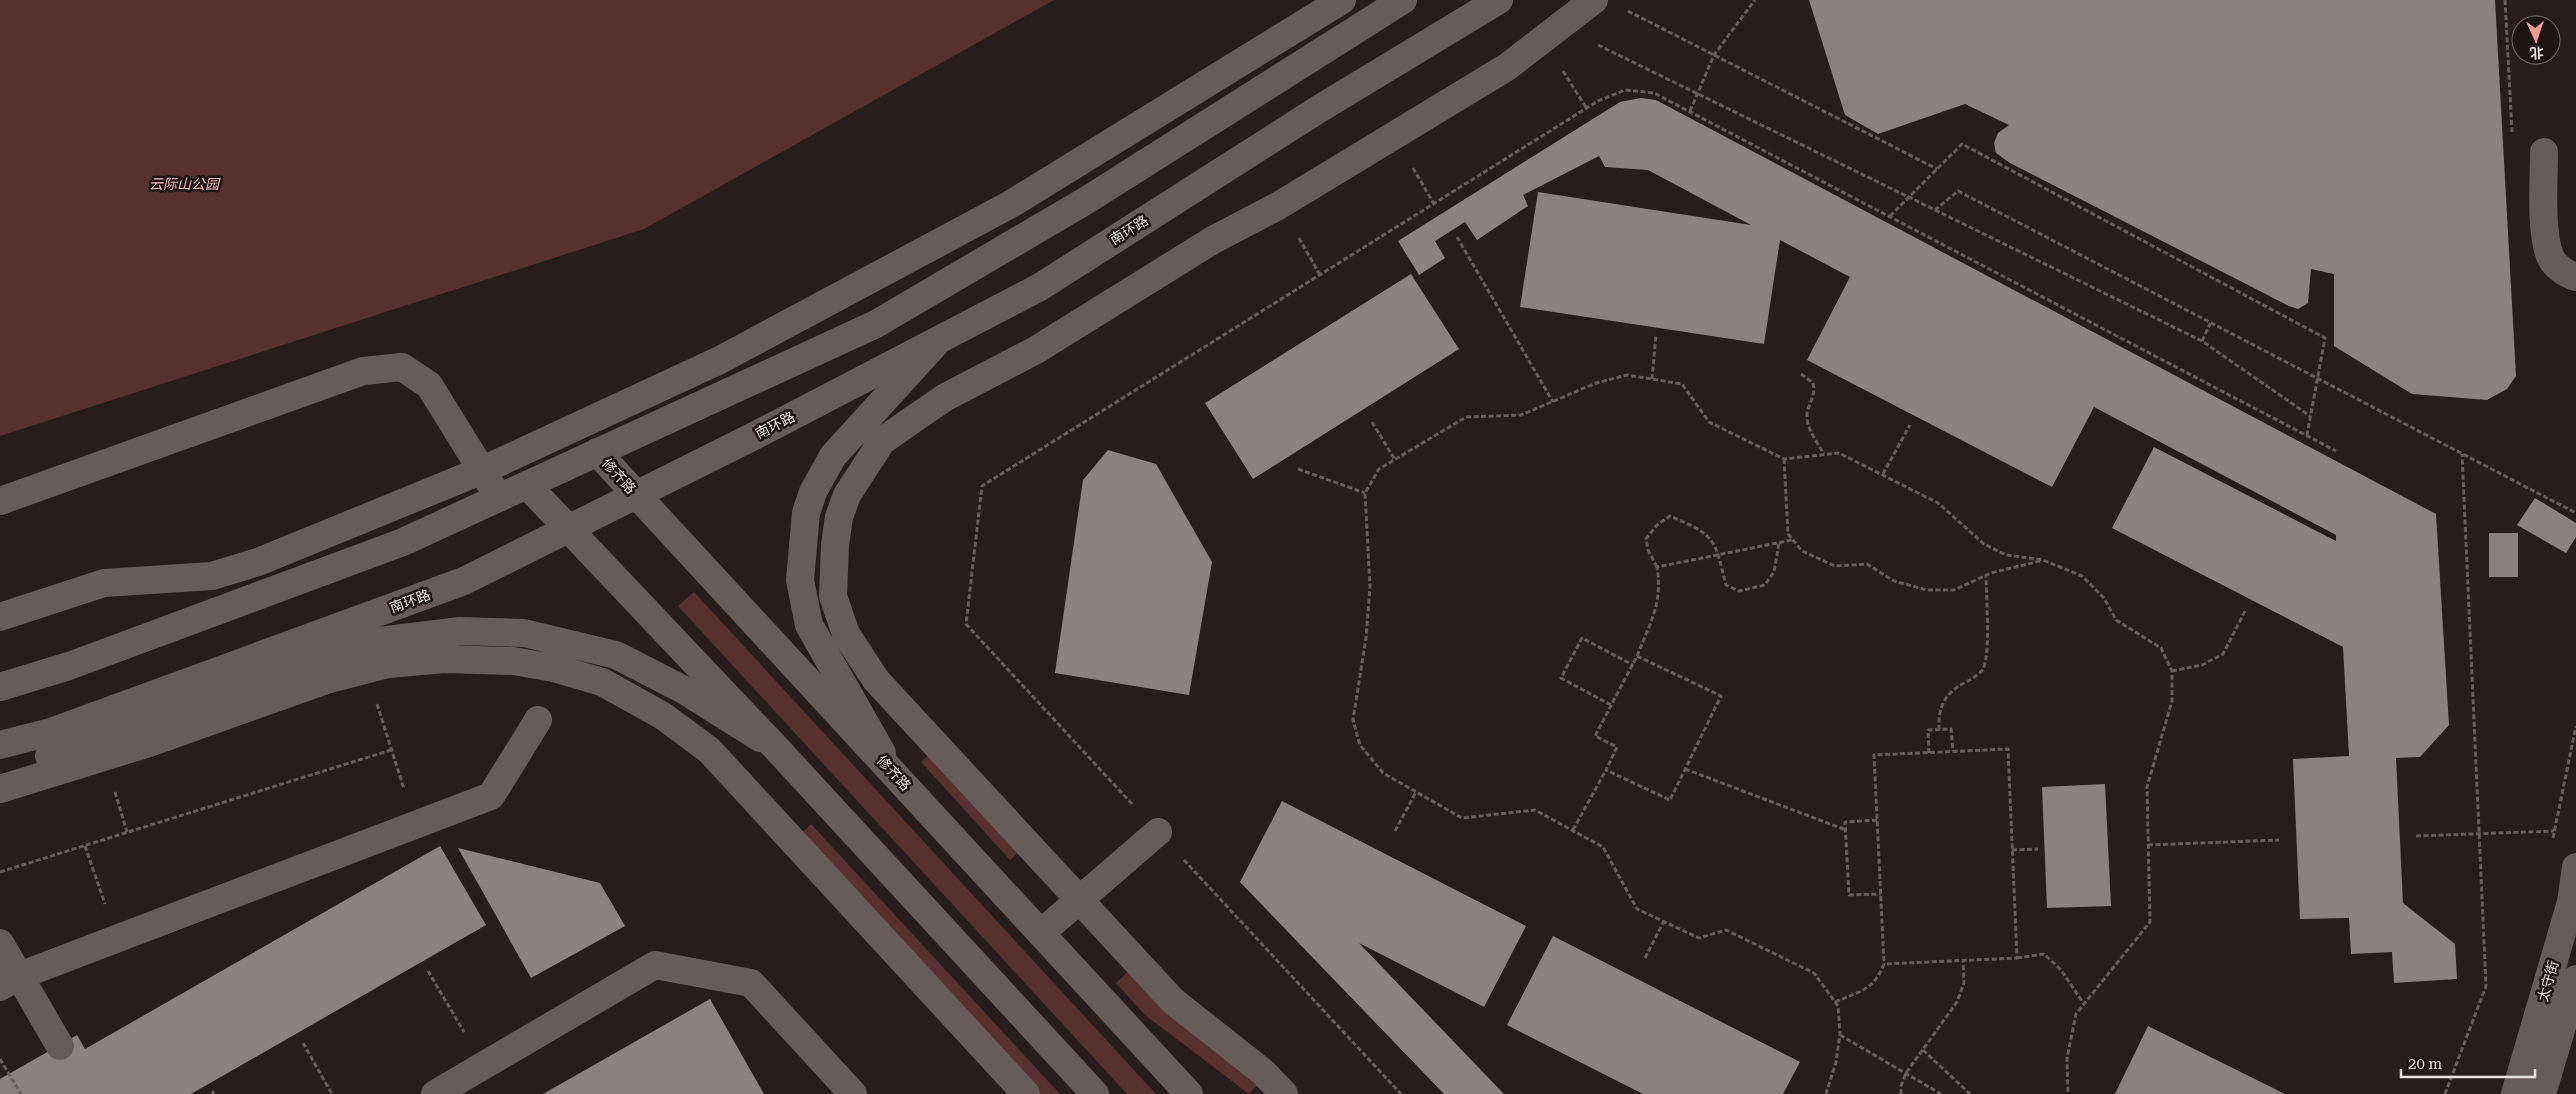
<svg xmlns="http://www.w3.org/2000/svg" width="2576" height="1094" viewBox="0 0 2576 1094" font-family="'Roboto Serif','Noto Sans SC',serif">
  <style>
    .green { fill: #573130 }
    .building { fill: #8d8180 }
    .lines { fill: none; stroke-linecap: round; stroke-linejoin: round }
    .path { stroke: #665d5d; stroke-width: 3; stroke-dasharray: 5 2.5; stroke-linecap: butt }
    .minor { stroke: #685c5b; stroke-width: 28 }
    .tertiary { stroke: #685c5b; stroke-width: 28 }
    .secondary { stroke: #685c5b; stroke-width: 28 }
    .labels { text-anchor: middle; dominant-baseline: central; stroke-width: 5; stroke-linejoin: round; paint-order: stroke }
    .park-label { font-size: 14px; font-style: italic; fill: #fabcb9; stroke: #1d1413 }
    .street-label { font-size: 14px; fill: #eae3e3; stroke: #1d1413 }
  </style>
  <rect width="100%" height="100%" fill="#271d1d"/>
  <path class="green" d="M0 0H1054L644 229 0 436Z
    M694 592 1156 1094H1127L678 606Z
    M932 752 1021 849 1010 860 921 762Z
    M811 824 1060 1094H1038L800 835Z
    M1130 970 1260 1082 1249 1094 1145 1015 1116 983Z"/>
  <path class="building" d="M1809 0H2495L2516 376 2507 389 2487 400 2412 394 2334 346V274L2311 269 2308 303 2298 309 2289 306 2010 163 1996 153 1994 143 1998 133 2009 125 1965 104 1878 134 1845 115Z
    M1641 98 1656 100 2436 514 2449 725 2420 757 2396 758 2403 903 2455 944 2457 979 2394 983 2392 952 2351 954 2349 918 2300 919 2293 759 2349 756 2343 647 2112 528 2154 447 2336 541V535L2094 407 2052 487 1807 360 1850 277 1780 240 1764 344 1520 307 1538 192 1751 225 1648 170 1605 167 1599 156 1523 195 1528 206 1477 240 1465 222 1435 241 1445 258 1419 275 1398 241 1620 102Z
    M1411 274 1459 349 1253 479 1205 403Z
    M1108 450 1156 464 1212 562 1189 695 1055 673 1083 480Z
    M2535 498 2576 523V537L2566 553 2517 525Z
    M2489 533H2518V577H2489Z
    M2105 784 2111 906 2047 908 2042 787Z
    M1282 801 1526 926 1484 1007 1359 943 1504 1094H1444L1240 882Z
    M440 846 486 925 191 1094H0V1079L77 1035 85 1049Z
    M458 848 600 883 625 926 531 978Z
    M1553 936 1800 1062 1783 1094H1643L1507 1025Z
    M710 999 764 1094H543Z
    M2148 1026 2285 1094H2115Z"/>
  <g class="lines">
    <path class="path" d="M2505 0 2512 132
      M1628 11 1937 169
      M1598 45 1935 210 1958 191 2576 513
      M1563 71 1587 109
      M1690 111 1714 55 1755 0
      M1413 168 1434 204
      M1935 210 2202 341 2310 416
      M1890 216 1962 144 2325 338 2307 435
      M1457 237 1553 402
      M1299 238 1320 275
      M2202 341 2211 322
      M1801 374 1813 383C1816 397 1809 401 1807 414 1806 428 1817 442 1824 454
      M1652 379 1656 334
      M1372 422 1395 460
      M1784 459 1788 534 1802 551 1835 566 1867 564 1894 581 1927 590H1954L1991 573 2040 561
      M1298 469 1365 493
      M1883 474 1910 425
      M1657 567 1648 550 1646 539 1657 525 1670 516C1716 536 1714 537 1726 585L1739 591 1765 585 1774 572 1779 543
      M1637 656 1721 696 1670 800 1606 770 1617 747 1595 736Z
      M1637 656C1650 623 1663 603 1657 567L1792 540
      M2172 671 2202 665 2223 654 2245 611
      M377 704 404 789
      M1611 705 1561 678 1582 638 1633 665
      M1939 730C1938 706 1945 692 1968 681 1973 678 1980 674 1983 669 1991 653 1986 596 1986 575
      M1929 753 1928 730 1951 729 1953 751
      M1685 769 1846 830
      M115 792 127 832
      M1132 804 966 624 982 486 1598 101 1625 90 1654 93 2336 451
      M1877 820 1845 822 1849 895 1881 894
      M1573 830 1606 770
      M1395 831 1416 792
      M2416 836 2554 831
      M2553 838 2576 726
      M2148 845 2279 840
      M85 846 105 904
      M2012 850 2038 849
      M1184 860 1401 1094
      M0 872 391 750
      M1645 958 1664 921
      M2017 958 2044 954 2061 970 2084 1004
      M428 971 464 1032
      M1835 1002C1860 991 1873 991 1884 964L1874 755 2008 749 2017 958 1884 964
      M1840 1035 1941 1094
      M303 1043 332 1094
      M1923 1050 1970 1094
      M0 1059 21 1094
      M212 1091 214 1094
      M1826 1094 1836 1062 1840 1034 1838 1006 1814 973 1726 930 1699 938 1637 909 1603 847 1535 810 1462 818 1383 773 1360 745 1353 720 1366 638 1370 587 1365 493 1379 469 1466 417 1521 415 1596 383 1627 375 1682 384 1709 422 1784 459 1839 453 1938 503 1984 544 2006 555 2043 560 2082 576 2104 598 2116 620 2161 648 2172 671V701L2147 787 2150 922 2076 1014 2067 1058 2068 1094
      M1901 1094V1086L1906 1073 1957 1002 1964 983 1963 961
      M2445 1094 2486 986 2462 454"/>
    <path class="minor" d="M2544 152C2544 180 2540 231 2550 256 2554 266 2566 274 2576 277
      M0 501 363 371 402 367 429 385 499 498
      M1041 933 1158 832
      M0 943 60 1046
      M0 987 19 976 491 796 538 720
      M435 1094 655 965 751 983 853 1094"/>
    <path class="tertiary" d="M0 617 104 583 212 576 258 562 483 470 720 360 1011 204 1342 0
      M882 753 809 625 800 580 806 513 813 492 833 456 936 343
      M49 756 379 641 460 631 524 633 616 655 682 689 760 738
      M0 789 149 743 326 680 388 664 445 659 513 661 554 668 602 682 663 716 709 750 1026 1094
      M1284 1094 1263 1072 1173 1001 876 680 846 634 833 596 835 545 839 517 847 495 882 441 944 398 1036 350 1213 240 1278 206 1507 67 1594 0
      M2515 1094 2571 902 2576 867
      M2542 1094 2576 979"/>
    <path class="secondary" d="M597 452 1189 1094
      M527 485 777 749 1095 1094
      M0 687 69 666 403 542 876 324 1087 200 1403 0
      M0 745 51 732 464 581 758 434 1040 287 1319 109 1499 0"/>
  </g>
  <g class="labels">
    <g class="park-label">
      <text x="184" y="184">云际山公园</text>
    </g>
    <g class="street-label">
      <text transform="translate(1129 230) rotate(-32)">南环路</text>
      <text transform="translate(775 425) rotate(-27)">南环路</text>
      <text transform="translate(619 476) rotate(47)">修齐路</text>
      <text transform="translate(410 601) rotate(-20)">南环路</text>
      <text transform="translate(894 773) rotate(47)">修齐路</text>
      <text transform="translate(2548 981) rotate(-74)">太守街</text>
    </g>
  </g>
  <g transform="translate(2536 40) rotate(177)"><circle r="24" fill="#1d1413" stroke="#6f6766"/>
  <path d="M0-4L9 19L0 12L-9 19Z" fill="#f59b98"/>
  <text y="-8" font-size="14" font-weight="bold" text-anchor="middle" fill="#eae3e3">北</text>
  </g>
  <path d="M2401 1069v8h134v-8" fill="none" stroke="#eae3e3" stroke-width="2.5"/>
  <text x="2408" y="1069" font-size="15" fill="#eae3e3" stroke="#1d1413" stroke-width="4" paint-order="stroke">20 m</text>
</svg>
